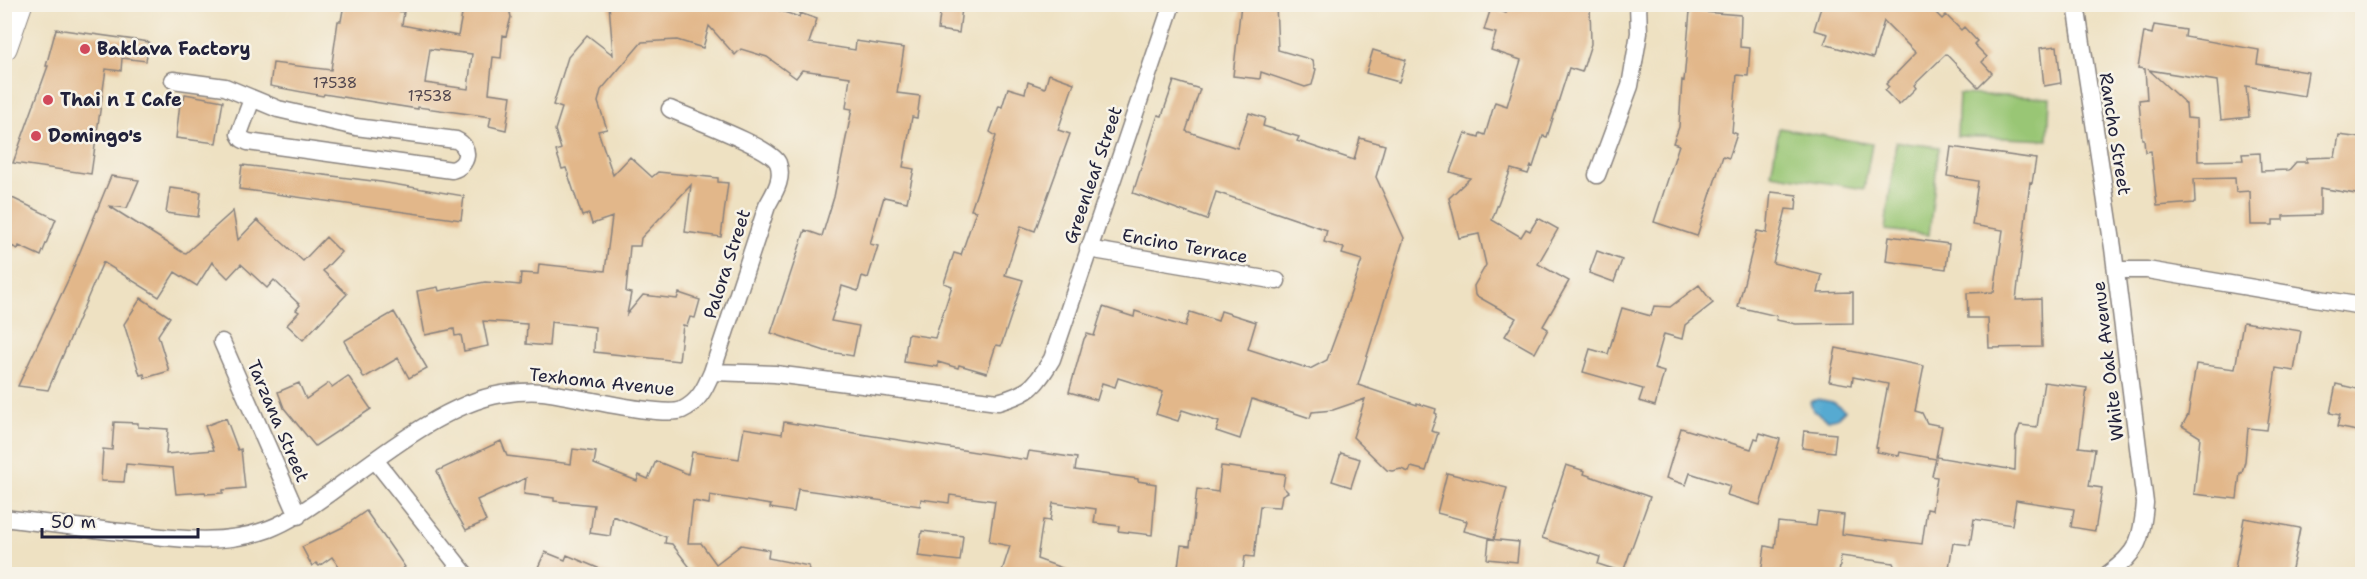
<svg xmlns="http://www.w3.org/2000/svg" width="2367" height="579" viewBox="0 0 2367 579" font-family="'Shantell Sans',sans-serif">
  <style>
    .green { fill: #99c674; stroke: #5e7458; stroke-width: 1.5 }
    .water { fill: #56aad1; stroke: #3c6686; stroke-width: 1.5 }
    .building { fill: #e2b78a; fill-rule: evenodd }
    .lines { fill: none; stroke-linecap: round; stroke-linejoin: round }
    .minor-casing { stroke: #88827e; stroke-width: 19 }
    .primary-casing { stroke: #88827e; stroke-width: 28 }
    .minor { stroke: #fff; stroke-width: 16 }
    .primary { stroke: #fff; stroke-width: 26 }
    .poi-dot { fill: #d1495b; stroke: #f7f3e8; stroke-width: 2 }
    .labels { text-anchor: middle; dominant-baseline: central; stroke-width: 5; stroke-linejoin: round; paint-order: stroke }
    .number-label { font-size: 15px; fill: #52474f }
    .poi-label { font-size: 18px; font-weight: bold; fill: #22223b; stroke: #f7f3e8; text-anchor: start }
    .street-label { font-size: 18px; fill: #22223b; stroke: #f7f3e8 }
  </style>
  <rect width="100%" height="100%" fill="#f7f3e8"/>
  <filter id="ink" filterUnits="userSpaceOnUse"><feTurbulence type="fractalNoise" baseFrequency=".0167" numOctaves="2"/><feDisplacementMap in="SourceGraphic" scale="12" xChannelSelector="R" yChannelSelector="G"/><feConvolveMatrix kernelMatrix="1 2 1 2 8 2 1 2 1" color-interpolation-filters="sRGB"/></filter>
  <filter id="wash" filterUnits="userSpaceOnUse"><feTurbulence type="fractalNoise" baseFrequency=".008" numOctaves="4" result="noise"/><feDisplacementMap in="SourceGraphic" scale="24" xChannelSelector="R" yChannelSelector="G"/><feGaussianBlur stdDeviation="1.35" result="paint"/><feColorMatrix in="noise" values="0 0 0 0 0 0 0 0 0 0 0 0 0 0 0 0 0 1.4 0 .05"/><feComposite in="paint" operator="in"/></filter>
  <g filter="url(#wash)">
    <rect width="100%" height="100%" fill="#eee1c2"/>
    <path class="green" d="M1959 94 2050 98 2048 140 1957 136Z
      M1779 128 1872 144 1864 189 1771 174Z
      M1896 142 1939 147 1929 235 1885 230Z"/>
    <path class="water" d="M1818 399 1833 402 1845 410 1837 418 1828 420 1813 411 1810 402Z"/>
    <g id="blocks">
      <path class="building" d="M344 4 404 12 402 25 458 36 464 4H508L511 17 506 36 503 35 501 58 493 57 489 93 511 96 506 130 489 126 491 117 418 107V109L324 94 323 96 270 86 273 63 331 70 338 21H341ZM430 49 472 54 468 89 425 83Z
        M609 4H760L799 17 800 13 817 19 809 43 855 50 856 41 904 48 897 93 920 96 917 118 912 117 903 167 914 169 907 202 884 197 870 244 878 246 868 278 862 276 858 291 842 286 831 321 859 326 853 356 825 351 771 333 805 230 822 236 834 197 852 109 846 108 850 77 802 70 796 78 767 57 741 49 735 55 709 26 703 48 677 40 642 42 601 90 598 102 607 129 598 131 613 175 630 157 652 177 658 172 718 178V182L728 183 721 237 685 232 691 185 641 238 640 246H630L626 292 631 293 627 314 643 295 677 299 679 293 700 300 695 318 690 317 687 326 683 325 679 361 594 352 595 327 551 322 549 346 526 344 527 324 483 321 488 346 464 351 461 335 455 336 454 329 425 335 417 291 438 287 439 291 485 282 520 285 521 273 538 274 539 264 605 271 612 217 592 224 589 214 582 216 566 168 562 169 556 151 561 149 555 130 562 108 553 105 568 57 587 35 613 55Z
        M1241 4H1276L1278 50 1313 60 1314 68 1316 69 1312 85 1305 87 1261 72 1260 79 1233 76Z
        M1509 4H1590L1591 44 1582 72 1569 68 1547 137 1543 136 1533 167 1531 166 1528 174 1511 169 1492 220 1521 237 1526 229 1530 231 1538 218 1558 229 1538 264 1569 281 1543 326 1548 329 1535 353 1505 336 1516 318 1475 295 1474 286 1486 265 1479 234 1459 238 1449 198 1470 178 1450 172 1465 133 1479 137 1480 133 1485 135 1495 102 1507 106 1521 60 1491 50 1496 33 1484 30 1491 8 1506 13Z
        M1822 4H1927L1942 19 1946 15 1961 30 1964 27 1977 41 1974 44 1987 57 1982 62 1992 73 1978 87 1946 54 1914 85 1916 88 1899 105 1885 91 1889 87 1886 84 1916 53 1884 21 1873 58 1824 44 1828 34 1814 30Z
        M941 5 962 8 959 33 938 30Z
        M1690 11 1741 15 1740 47 1750 48 1748 76 1737 75 1732 132 1737 134 1729 158 1723 156 1697 236 1654 222 1679 145 1673 143 1679 127 1682 80 1684 81Z
        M2154 25 2186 30 2185 37 2259 50 2257 64 2308 72 2304 96 2246 86 2249 117 2221 120 2217 81 2149 70 2186 104 2187 118 2197 119 2198 161 2243 160 2242 154 2260 153 2261 171 2289 170 2296 162H2307V158L2335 157 2339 135 2362 138V195L2320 188V215L2283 216V220H2273V225H2251L2250 191 2236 192 2235 178 2194 179 2195 203 2157 206 2151 151 2145 152 2144 139H2142L2139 100 2147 99 2145 69 2138 68 2144 32 2152 34Z
        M56 29 149 42 146 61 122 58 121 71 106 69 91 174 13 163 48 66H46Z
        M2057 46 2061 83 2044 86 2040 48Z
        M1373 50 1406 60 1399 82 1366 73Z
        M1049 74 1074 83 1058 130 1070 134 1035 231 1021 226 1005 275 1023 280 1001 346 996 345 987 373 959 365 958 368 938 362V367L904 362 908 334 935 338 952 286 944 283 954 253 961 255 964 246 976 211 971 210 996 136 990 132 999 106 1002 107 1008 88 1025 93 1028 82 1045 88Z
        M1174 81 1200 89 1186 131 1237 148 1249 113 1265 118 1263 126 1299 137 1297 141 1354 160 1360 138 1385 145 1376 177 1404 238 1358 385 1417 405V403L1436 409 1435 413 1437 414 1431 431 1438 433 1426 471 1411 467 1409 472 1401 469 1392 471 1387 470 1353 437 1365 399 1333 410 1312 412 1310 418 1252 399 1240 439 1216 431 1219 422 1182 410 1178 421 1156 414 1163 392 1118 378 1115 387 1102 383 1097 400 1069 392 1084 339 1087 334 1094 336 1103 307 1134 317 1135 311 1185 327 1190 312 1218 321 1221 311 1256 322 1248 349 1310 369 1327 360 1342 319 1362 260 1342 254 1344 248 1324 242 1327 230 1216 192 1207 220 1133 193 1158 115 1162 116Z
        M185 94 223 101 216 143 176 138 180 103 183 104Z
        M1951 147 2036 159 2032 183 2030 182 2016 300 2041 299 2042 347 1989 348 1988 318H1968L1967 293 1994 292 2003 230 1972 225 1978 181 1947 176Z
        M242 165 381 182 464 196 461 220 239 189Z
        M111 176 139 180 127 208 109 206 182 252 186 253 233 211 238 240 257 220 303 261 326 237 341 252 323 271 347 294 303 340 287 325 299 312 296 310 300 305 274 280 267 288 241 264 228 278 212 262 197 286 175 272 159 297 103 262 48 390 18 386 70 276Z
        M170 188 201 192 198 217 166 213Z
        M1771 192 1797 195 1796 210 1786 209 1773 263 1822 275 1818 293 1853 292V323L1796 324 1776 320 1777 316 1738 307 1757 231 1767 233Z
        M4 194 56 219 41 256 19 246 18 249 4 243Z
        M1889 236 1949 244 1946 269 1886 261Z
        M1597 251 1622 260 1614 282 1589 273Z
        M1699 285 1713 303 1685 325 1682 339 1664 334 1654 369 1664 372 1655 406 1639 401 1643 389 1583 372 1590 349 1608 354 1622 308 1651 316 1654 306 1670 307Z
        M141 298 170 317 158 335 169 371 145 378 144 374 140 375 124 324Z
        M394 312 427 368 409 378 398 358 364 378 344 341Z
        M2243 322 2301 331 2294 371 2276 368 2267 430 2248 428 2245 461 2242 473H2240L2237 499 2194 494 2200 437 2182 426 2188 415 2196 364 2235 369Z
        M1836 348 1924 366 1915 411 1922 413 1927 423 1942 426 1936 457 2015 470 2016 437 2020 425 2037 427 2044 382 2087 388 2079 447 2095 449 2089 486 2102 488 2095 531 2071 527 2074 509 2016 500 2012 525 1974 519 1970 545 1953 543 1948 574H1902L1897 573 1893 563 1841 556 1839 574H1761L1765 546 1775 548 1778 522 1816 526 1818 512 1844 515 1842 534 1922 544 1927 509 1932 510 1937 477 1932 476 1936 459 1900 452 1899 456 1877 452 1878 448 1876 447 1888 384 1853 377 1852 385 1829 381Z
        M348 376 371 409 315 446 284 408 278 392 299 383 306 399 329 383 332 387Z
        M2336 384 2362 390V432L2337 427 2340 415 2330 413Z
        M226 418 238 450 241 449 245 488 223 490V493L206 494 205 492 176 494 173 468 126 464 124 482 101 481 103 449 112 450 114 422 138 423V427L168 429 166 454 214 450 205 426Z
        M784 422 1027 460 1029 451 1077 458 1075 470 1138 479V481L1156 484 1152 535 1118 531 1119 526 1094 523 1096 509 1053 503 1050 521 1043 520 1037 559 1073 572 1072 574H1001L1010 546 989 542 995 501 950 495 949 503 921 499 920 506 798 489 794 512 770 508 771 505 710 495 709 504 693 501 688 543H701L716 564 741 545 769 550 768 558 809 566 808 574H695L672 544 665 543 666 537 613 516 610 536 590 533 594 505 554 501V498L524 494 526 478 477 500 486 521 466 530 451 504 437 471 501 441 507 456 571 464 573 449 596 452 594 464 637 481 639 475 648 479 656 461 688 474 692 452 739 459 744 428 782 434Z
        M1681 428 1751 449 1755 438 1758 439 1760 433 1780 439 1760 505 1727 495 1730 486 1690 473 1686 485 1666 478Z
        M1804 431 1836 434 1834 452 1802 448Z
        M1341 453 1360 459 1351 487 1332 481Z
        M1566 465 1585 471 1584 474 1650 497 1623 572 1598 564 1600 557 1542 538Z
        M1221 466 1285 474 1283 487 1288 492 1282 495 1280 507 1260 506 1254 557 1245 556 1243 570 1211 566V571L1178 567 1181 545 1190 546 1197 489 1218 492Z
        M1447 473 1507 488 1494 539 1464 531 1467 521 1437 513Z
        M366 511 405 567 394 574H344L332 557 319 566 316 563 312 566 302 547 343 527Z
        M2244 518 2300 528 2291 574H2234Z
        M922 531 963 536 960 561 918 556Z
        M1489 539 1519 542 1517 562 1487 559Z
        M545 552 565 560 567 555 612 574H535Z"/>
    </g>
  </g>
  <g filter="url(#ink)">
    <use href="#blocks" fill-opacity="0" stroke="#88827e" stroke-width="1.5"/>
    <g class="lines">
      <g class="minor-casing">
        <path id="minor" d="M2076 4 2113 248 2145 503C2142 539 2138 553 2108 574
          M173 80 225 87 278 109 356 127 456 140C471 147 469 165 452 170L248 142 242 139 239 134 252 99
          M670 109C690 118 771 147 778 163 784 179 774 193 767 206L712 372
          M1597 175 1630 86 1639 33 1638 4
          M1088 249 1277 281
          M2116 270H2147L2362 306
          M222 342 298 516
          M375 460 465 574
          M4 518C43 523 82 528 121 532 171 538 221 547 269 529 292 520 311 506 331 492 378 458 445 403 502 394 515 392 531 391 543 392 570 395 662 418 682 410 699 402 705 388 712 372L775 374 998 402C1030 393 1035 387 1052 359L1172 4"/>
      </g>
      <g class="primary-casing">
        <path id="primary" d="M4 47 19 4"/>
      </g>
      <use href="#minor" class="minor"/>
      <use href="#primary" class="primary"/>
    </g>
  </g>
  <g class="poi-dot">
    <circle cx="85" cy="49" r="6"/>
    <circle cx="48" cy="100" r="6"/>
    <circle cx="36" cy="136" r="6"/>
  </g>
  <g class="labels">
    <g class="number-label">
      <text x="335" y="83">17538</text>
      <text x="430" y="96">17538</text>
    </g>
    <g class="poi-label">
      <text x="97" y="49">Baklava Factory</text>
      <text x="60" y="100">Thai n I Cafe</text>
      <text x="48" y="136">Domingo's</text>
    </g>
    <g class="street-label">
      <text transform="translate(2115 134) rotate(81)">Rancho Street</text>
      <text transform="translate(1093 175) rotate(-71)">Greenleaf Street</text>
      <text transform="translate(1185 246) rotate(10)">Encino Terrace</text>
      <text transform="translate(727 264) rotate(-72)">Palora Street</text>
      <text transform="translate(2108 361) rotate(-97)">White Oak Avenue</text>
      <text transform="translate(602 382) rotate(6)">Texhoma Avenue</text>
      <text transform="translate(278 421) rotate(67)">Tarzana Street</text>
    </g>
  </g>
  <rect width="2367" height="579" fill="none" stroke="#f7f3e8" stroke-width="24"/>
  <path d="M42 528v9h156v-9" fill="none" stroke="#22223b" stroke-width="3"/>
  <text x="51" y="528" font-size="18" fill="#22223b" stroke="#f7f3e8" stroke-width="4.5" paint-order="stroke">50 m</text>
</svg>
